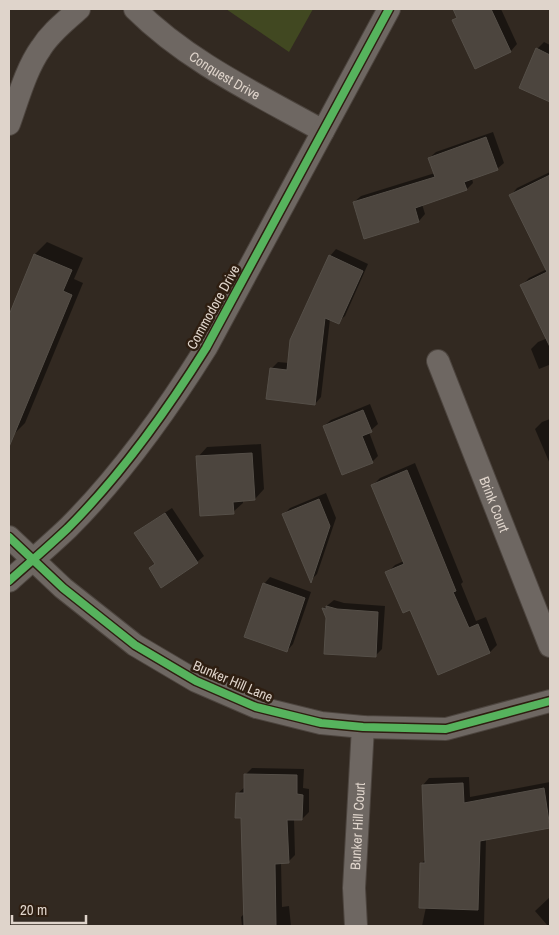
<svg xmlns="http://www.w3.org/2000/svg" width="559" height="935" viewBox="0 0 559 935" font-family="'Archivo Narrow',sans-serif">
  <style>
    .green { fill: #414821 }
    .shadow { fill: #0007 }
    .building { fill: #4c453e; stroke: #554f48 }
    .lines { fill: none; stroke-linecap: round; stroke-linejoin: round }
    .street-casing { stroke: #4c443e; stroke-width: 24 }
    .street { stroke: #6e6762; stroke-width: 22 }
    .cycleway-casing { stroke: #2e1e11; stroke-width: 11 }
    .cycleway { stroke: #56b35d; stroke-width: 8 }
    .labels { text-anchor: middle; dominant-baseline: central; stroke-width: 5; stroke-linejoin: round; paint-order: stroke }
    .street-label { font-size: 14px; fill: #dfd4cb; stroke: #2e1e11 }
  </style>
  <rect width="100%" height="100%" fill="#322921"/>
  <path class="green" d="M226 9H313L289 52Z"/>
  <path class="shadow" d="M454 9H501L517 44 511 51 453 21 458 16Z
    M544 42 550 45V100L520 87 537 49Z
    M493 132 504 163 497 169 472 178 473 183 467 189 422 204 425 214 419 221 354 202 361 196 435 173 429 158 436 152Z
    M550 172V369L549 365 539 369 531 349 538 342 548 338 522 285 529 278 547 269 511 195 517 188Z
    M47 242 83 258 74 279 83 283 25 423 13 435 9 433V318L35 254Z
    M336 249 368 264 345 316 338 322 330 319 321 397 315 404 271 369 278 362 289 363 330 256Z
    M370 404 378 424 369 432 378 456 372 462 324 426 331 420Z
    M550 419V464L535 429 542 422Z
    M261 444 264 489 255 499 243 500V503L233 512 198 457 207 447Z
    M415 463 463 582 461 584 476 621 486 617 497 645 490 652 411 608 387 573 395 565 404 561 373 485 380 478Z
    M326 493 336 518 317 574 311 580 283 515 290 508Z
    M172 508 204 556 197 562 150 569 156 563 136 534 143 527Z
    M270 577 311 592 293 644 287 651 264 584Z
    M334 600 344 603 385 606 382 649 375 656 323 609Z
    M252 768 304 769 303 788 309 789V812L302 819H294L295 855 288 862H281L282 907 289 906 291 926H242L241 917 245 913 242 817 237 794 245 787 246 774Z
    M469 777 470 797 550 782V826L486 838 484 926H422L426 907 422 863 426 859 423 785 429 778Z
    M550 897V926H548L535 911Z"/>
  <path class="building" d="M453 9H491L511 52 475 69 452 20 457 18Z
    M536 48 550 55V102L519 88Z
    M486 137 498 170 464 182 467 190 415 208 419 222 364 239 353 202 435 177 428 158Z
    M550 175V347L520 285 547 272 509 195Z
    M34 254 72 270 63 291 72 295 9 447V315Z
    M329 255 363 271 339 324 325 318 315 405 266 399 270 368 287 370 290 340Z
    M363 410 372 432 362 436 373 463 342 475 323 426Z
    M252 453 255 500 233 502 234 514 200 516 196 456Z
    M407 470 456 591 453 592 469 628 478 624 490 653 438 675 410 610 403 613 385 572 404 564 371 485Z
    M319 499 330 526 311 583 282 514Z
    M165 513 198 563 161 588 149 568 155 564 134 533Z
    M263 583 305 598 287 652 244 637Z
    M326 606 337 609 378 612 376 657 324 654 326 618 322 608 326 609Z
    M244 774 297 775V794L303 795 302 820H287L289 863 275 864 276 926H244L241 818H235L236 793H244Z
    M463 783 464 803 544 788 550 828 480 841 478 910 419 908 420 863H425L422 785Z"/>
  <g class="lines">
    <g class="street-casing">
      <g id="street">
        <path id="s1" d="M135 9C188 62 259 95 323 131"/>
        <path d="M9 124C18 99 26 69 41 48 51 32 66 21 79 9"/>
        <path id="s2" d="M438 361 550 646"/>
        <path d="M9 537 63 588 135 645 196 681 256 707 321 723 363 727 446 729 550 701"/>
        <path d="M9 581C28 564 49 546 68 528 122 474 166 412 206 348L389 9"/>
        <path id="s3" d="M356 926 354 888 363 727"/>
      </g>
    </g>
    <use href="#street" class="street"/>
    <g class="cycleway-casing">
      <path id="cycleway" d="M9 537 63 588 135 645 196 681 256 707 321 723 363 727 446 729 550 701
        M9 581C28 564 49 546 68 528 122 474 166 412 206 348L389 9"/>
    </g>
    <use href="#cycleway" class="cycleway"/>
  </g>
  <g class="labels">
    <g class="street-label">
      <text stroke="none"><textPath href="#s1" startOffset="112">Conquest Drive</textPath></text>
      <text transform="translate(213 307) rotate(-61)">Commodore Drive</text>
      <text stroke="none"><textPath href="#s2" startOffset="154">Brink Court</textPath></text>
      <text transform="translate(233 681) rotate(23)">Bunker Hill Lane</text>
      <text stroke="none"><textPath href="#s3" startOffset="100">Bunker Hill Court</textPath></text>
    </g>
  </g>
  <rect width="559" height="935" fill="none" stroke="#dfd4cb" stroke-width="20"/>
  <path d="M12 915v8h74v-8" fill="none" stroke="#dfd4cb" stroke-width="2.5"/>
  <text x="20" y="915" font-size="15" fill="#dfd4cb" stroke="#2e1e11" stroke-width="4" paint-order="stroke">20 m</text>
</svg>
